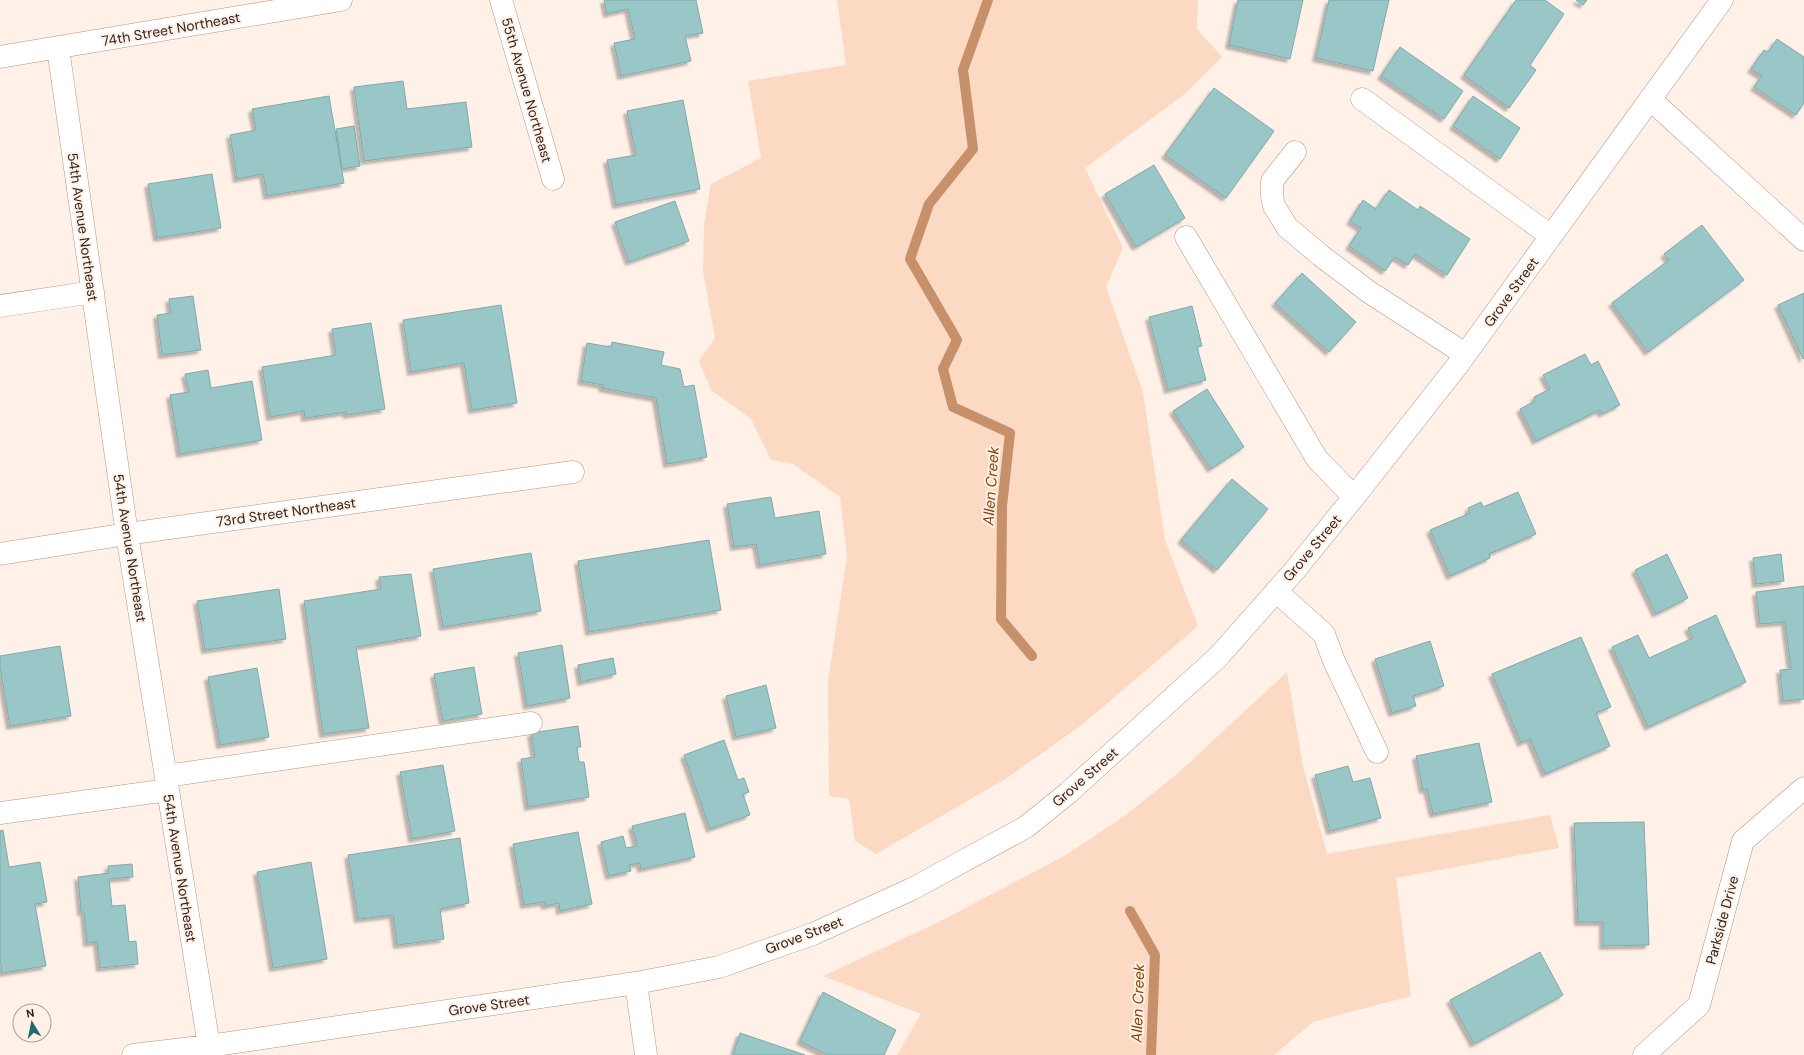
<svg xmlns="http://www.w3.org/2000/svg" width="1804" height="1055" viewBox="0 0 1804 1055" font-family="'DM Sans',sans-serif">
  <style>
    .green { fill: #fbd9c2 }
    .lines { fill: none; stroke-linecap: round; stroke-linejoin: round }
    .stream { stroke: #c6906b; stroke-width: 10 }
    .building { fill: #99c6c7; stroke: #7faaac; filter: url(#shadow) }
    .minor-casing { stroke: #b49581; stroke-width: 23 }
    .minor { stroke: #fff; stroke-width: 22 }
    .labels { text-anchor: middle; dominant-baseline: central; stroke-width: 4; stroke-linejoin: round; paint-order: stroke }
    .street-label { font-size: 14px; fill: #30241c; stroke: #fff1e8 }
    .water-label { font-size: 15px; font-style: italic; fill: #844200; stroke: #fff1e8 }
  </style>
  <defs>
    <filter id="shadow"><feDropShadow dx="-3.5" dy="3.5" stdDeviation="1" flood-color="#0004"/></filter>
  </defs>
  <rect width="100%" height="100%" fill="#fff1e8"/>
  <path class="green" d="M837 0H1198L1197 29 1222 57 1186 93 1085 168 1123 248 1106 287 1143 392 1165 540 1198 626 1083 724 1007 778 876 854 855 841 849 799 829 796 828 681 847 556 840 497 793 464 771 460 751 419 711 390 699 361 715 338 703 271 704 225 711 184 761 158 748 81 846 65Z
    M1287 672 1303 766 1327 854 1550 815 1559 848 1396 878 1411 996 1313 1022 1274 1055H897L921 1014 823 976 941 921 1066 855 1123 817 1177 774Z"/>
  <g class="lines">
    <path class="stream" d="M988 0 963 70 973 149 929 204 910 259 957 340 943 369 953 407 1010 433 1002 506 1001 619 1032 656
      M1130 911 1155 955 1151 1055"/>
  </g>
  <path class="building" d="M604 0H696L703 33 685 36 691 61 621 76 614 43 635 39 628 9 607 14Z
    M1238 0H1303L1290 59 1229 45Z
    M1329 0H1389L1373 71 1316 58Z
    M1516 0H1545L1564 14 1530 65 1536 70 1509 108 1464 75Z
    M1576 0H1587L1583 5Z
    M1777 39 1804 57V103L1796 115 1754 87 1762 76 1751 69 1764 50 1768 52Z
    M1400 47 1463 91 1444 119 1381 76Z
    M403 81 407 109 466 102 472 147 364 161 354 87Z
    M1214 88 1274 131 1226 198 1165 155Z
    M329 96 344 183 267 196 263 174 237 179 230 135 256 130 252 109Z
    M1473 96 1520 128 1500 159 1453 126Z
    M683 100 700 189 616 205 607 160 636 155 627 111Z
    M354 126 360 166 342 169 336 129Z
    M1154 165 1185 218 1136 247 1105 194Z
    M212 174 221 228 157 238 148 184Z
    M1389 190 1418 210 1420 206 1470 239 1447 275 1415 254 1408 265 1395 257 1385 271 1349 246 1361 228 1350 221 1363 200 1376 209Z
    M675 201 689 241 629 262 615 222Z
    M1702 225 1744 280 1648 352 1612 303 1669 260 1664 254Z
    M1302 273 1356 322 1329 352 1275 303Z
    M1804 293V358L1803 359 1778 305Z
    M193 296 201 350 162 355 157 315 171 313 169 299Z
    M501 305 517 403 472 410 464 363 411 372 403 320Z
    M1192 306 1202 346 1197 347 1206 380 1168 390 1149 317Z
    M371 323 385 409 347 415 346 412 305 418 304 411 270 417 262 367 336 355 332 329Z
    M612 342 664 352 661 365 680 369 684 387 694 385 707 457 667 464 656 398 602 388 603 385 581 381 587 343 611 347Z
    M1585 354 1591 365 1598 361 1620 405 1602 414 1600 410 1536 441 1520 409 1535 401 1534 397 1550 389 1543 375Z
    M208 370 211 388 252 381 262 440 180 454 170 395 189 392 185 374Z
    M1207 389 1244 447 1211 469 1173 411Z
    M1232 479 1268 509 1217 570 1181 540Z
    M1518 492 1536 534 1489 554 1490 558 1450 576 1430 530 1470 513 1468 508 1481 502 1483 507Z
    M771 497 775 518 819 511 826 554 760 565 756 544 734 547 727 504Z
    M709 540 721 610 589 632 578 561Z
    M531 553 541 611 443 627 433 569Z
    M1667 554 1688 598 1656 614 1635 570Z
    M1781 554 1784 581 1756 584 1753 558Z
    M411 574 421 636 356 647 369 728 323 734 304 601 381 589 379 577Z
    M1804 586V699L1783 701 1780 670 1791 669 1785 622 1760 624 1756 592Z
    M279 589 286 639 205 650 197 601Z
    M1716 615 1746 682 1648 727 1612 647 1638 635 1649 658 1693 638 1688 628Z
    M1581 637 1611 707 1596 713 1610 746 1545 774 1530 739 1521 743 1492 674Z
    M1430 641 1444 686 1413 696 1416 706 1392 713 1375 659Z
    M562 645 570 698 527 706 518 653Z
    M60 646 71 716 10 726 0 668V656Z
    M613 658 616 674 581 682 578 665Z
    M474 667 482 714 443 721 434 674Z
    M257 668 269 737 220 745 208 677Z
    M766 685 776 728 736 737 726 696Z
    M578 726 581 747H577L579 762H584L589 797 528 807 521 759 535 757 531 733Z
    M724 740 738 780 744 778 749 792 743 794 750 815 710 829 684 755Z
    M1479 743 1492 802 1433 814 1427 789 1423 790 1416 756Z
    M443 765 455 831 412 839 400 772Z
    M1348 766 1353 782 1370 778 1381 818 1330 831 1315 775Z
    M685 813 695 857 641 869 640 863 629 865 631 871 609 876 601 842 623 836 626 848 637 846 632 826Z
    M1644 822 1649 945 1603 946V922H1578L1574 823Z
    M3 830 9 867 40 862 47 902 35 904 46 966 2 973 0 959V831Z
    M578 832 592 904 560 911 559 903 545 906 544 902 524 905 513 844Z
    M460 838 469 903 440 909 444 939 397 945 393 915 358 919 348 855Z
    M311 862 327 959 273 968 257 872Z
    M132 864 133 877 109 879 112 906 125 905 129 942 136 941 138 964 100 968 97 942 87 943 84 912H81L78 877 109 873 108 866Z
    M1540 952 1563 995 1474 1044 1450 1000Z
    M823 992 896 1030 884 1055H827L800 1041Z
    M740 1033 805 1055H733Z"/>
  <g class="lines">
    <g class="minor-casing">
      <path id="minor" d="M501 0 553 179
        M58 48 127 534 209 1046
        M0 57 341 0
        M1362 99 1551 236
        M1650 99 1804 240
        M1295 152 1272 181V196L1274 206 1287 227 1320 255 1369 292 1465 354
        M1186 237 1317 459 1354 497
        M0 306 93 292
        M0 554 127 534 573 472
        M1276 591 1324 634 1334 661 1377 752
        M166 776 531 723
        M0 813 168 790
        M636 983 646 1055
        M133 1055 209 1046 636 983 719 967 813 934 912 889 1026 827 1068 793 1218 657 1295 570 1354 497 1457 366 1722 0
        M1644 1055 1699 1005 1743 841 1804 788"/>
    </g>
    <use href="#minor" class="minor"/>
  </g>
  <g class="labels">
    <g class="street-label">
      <text transform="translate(171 29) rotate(-10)">74th Street Northeast</text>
      <text transform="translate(527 90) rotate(74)">55th Avenue Northeast</text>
      <text transform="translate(83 227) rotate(82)">54th Avenue Northeast</text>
      <text transform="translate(1511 292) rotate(-54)">Grove Street</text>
      <text transform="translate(286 512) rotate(-8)">73rd Street Northeast</text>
      <text transform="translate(130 548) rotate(81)">54th Avenue Northeast</text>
      <text transform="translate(1312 548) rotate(-50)">Grove Street</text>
      <text transform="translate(1085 777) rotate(-41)">Grove Street</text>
      <text transform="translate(180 868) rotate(81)">54th Avenue Northeast</text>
      <text transform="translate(1722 920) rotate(-75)">Parkside Drive</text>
      <text transform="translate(804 935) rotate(-21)">Grove Street</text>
      <text transform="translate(489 1005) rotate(-8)">Grove Street</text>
    </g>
    <g class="water-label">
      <text transform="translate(991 486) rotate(-86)">Allen Creek</text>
      <text transform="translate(1138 1003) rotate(-88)">Allen Creek</text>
    </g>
  </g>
  <g transform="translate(32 1023) rotate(350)"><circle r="19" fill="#fff1e8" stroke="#ac9f96"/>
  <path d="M0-3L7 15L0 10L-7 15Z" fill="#1e6a6d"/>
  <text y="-6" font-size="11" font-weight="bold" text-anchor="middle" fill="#30241c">N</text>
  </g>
</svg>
